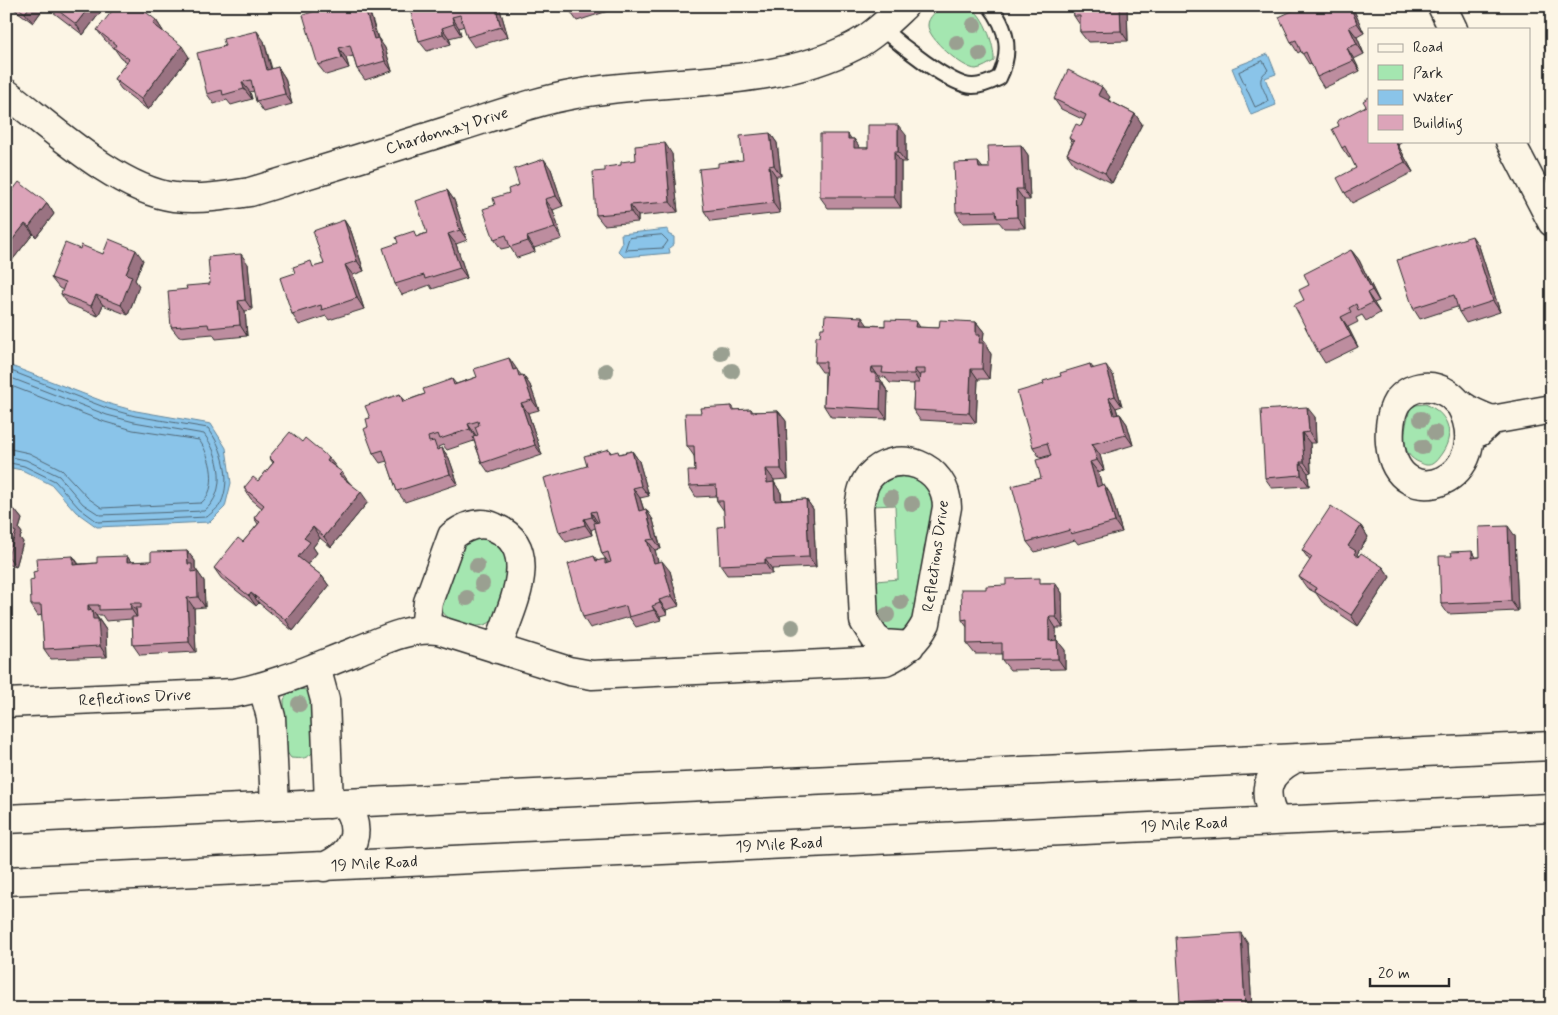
<svg xmlns="http://www.w3.org/2000/svg" width="1558" height="1015" viewBox="0 0 1558 1015" font-family="Mynerve,sans-serif">
  <style>
    .green { fill: #a4e6b0; stroke: #68886e }
    .water { fill: #8ac4e9; stroke: #64879d }
    .lines { fill: none; stroke-linecap: round; stroke-linejoin: round }
    .shore { stroke: #516877; stroke-width: 1 }
    .service-casing { stroke: #2b2b2b; stroke-width: 18 }
    .minor-casing { stroke: #2b2b2b; stroke-width: 31 }
    .secondary-casing { stroke: #2b2b2b; stroke-width: 31 }
    .service { stroke: #fcf5e5; stroke-width: 14 }
    .minor { stroke: #fcf5e5; stroke-width: 28 }
    .secondary { stroke: #fcf5e5; stroke-width: 28 }
    .tree { fill: #9aa091 }
    .wall { fill: #bd8d9f; stroke: #2b2b2b }
    .shaded-wall { fill: #9a7382; stroke: #2b2b2b }
    .building { fill: #dca4b9; stroke: #2b2b2b }
    .labels { text-anchor: middle; dominant-baseline: central; stroke-width: 5; stroke-linejoin: round; paint-order: stroke }
    .street-label { font-size: 16px; fill: #2b2b2b; stroke: #fcf5e5 }
  </style>
  <rect width="100%" height="100%" fill="#fcf5e5"/>
  <filter id="ink" filterUnits="userSpaceOnUse"><feTurbulence type="fractalNoise" baseFrequency=".02" numOctaves="2"/><feDisplacementMap in="SourceGraphic" scale="10" xChannelSelector="R" yChannelSelector="G"/><feConvolveMatrix kernelMatrix="1 2 1 2 8 2 1 2 1" color-interpolation-filters="sRGB"/></filter>
  <g filter="url(#ink)">
    <path class="green" d="M942 6C949 6 958 5 966 6 983 9 995 46 994 61 988 64 983 68 976 69 963 69 927 38 928 25 928 17 937 11 942 6Z
      M1425 404C1447 412 1456 433 1442 453 1439 457 1436 462 1432 464 1428 466 1424 465 1421 463 1397 455 1405 427 1410 409L1416 405Z
      M905 476C921 480 927 487 934 501L915 619C906 632 898 633 883 629L878 620 876 581 898 579 895 505 873 506C873 486 887 478 905 476Z
      M477 535 503 544 513 567C508 580 503 608 495 618 483 633 449 626 441 609 437 601 451 553 458 547 463 542 471 539 477 535Z
      M298 689 307 690 313 699 315 750C308 759 302 759 291 758L286 751 284 700 288 692Z"/>
    <path class="water" d="M1268 54 1276 74 1265 78 1276 105 1251 115 1232 68Z
      M668 229V234L674 237V244L669 248 670 253 624 257 618 251 622 244 621 234Z
      M6 364 110 404 136 411 211 424 226 448 231 483 225 507 210 522 97 527 76 512 52 485 22 470 6 467Z"/>
    <g class="lines">
      <path class="shore" d="M1263 61 1268 70C1254 81 1264 86 1268 101L1255 107 1239 72Z
        M662 235 668 241 663 248 625 250 629 238Z
        M6 369 109 409 135 416 208 428C223 448 232 479 221 503 219 508 211 513 207 517L98 522 79 508 55 481 24 466 6 462
        M6 376 107 415 134 422 204 434C220 455 228 492 204 511L100 515 83 504 59 476 26 460 6 456
        M6 384 105 422 133 430 199 440C211 456 219 489 201 503L102 508 88 498 61 469 29 453 6 448"/>
      <g class="service-casing">
        <path id="service" d="M881 28C897 42 952 87 973 86 982 86 991 82 999 78 1012 52 1008 29 990 6"/>
      </g>
      <g class="minor-casing">
        <path id="minor" d="M1442 6 1453 29
          M6 93C51 127 118 190 174 197 200 200 225 196 250 192 319 171 387 150 456 128 495 116 535 101 576 94 667 77 769 90 854 46 873 36 888 21 904 6
          M1510 141 1552 222
          M1460 404C1500 479 1397 520 1390 443 1389 431 1390 413 1397 402 1409 386 1430 382 1447 393 1453 396 1456 402 1461 405 1471 412 1481 416 1492 420
          M1479 432 1492 420 1552 409
          M425 629 428 602 452 536C464 527 479 520 494 527 545 549 509 611 497 649
          M316 667 325 700 329 804
          M263 688 271 717 275 806
          M6 703 235 693C277 685 315 667 354 652 382 641 408 627 438 630L569 671 592 675 885 661C904 653 917 641 926 623L947 507C947 465 896 446 869 477 862 486 861 496 859 507L864 621 875 638 883 644 910 646"/>
      </g>
      <g class="secondary-casing">
        <path id="secondary" d="M6 819 1552 746
          M1276 821C1261 792 1265 775 1294 759
          M324 867C355 853 363 832 345 803
          M6 881 1552 808"/>
      </g>
      <use href="#service" class="service"/>
      <use href="#minor" class="minor"/>
      <use href="#secondary" class="secondary"/>
    </g>
    <g class="tree">
      <circle cx="974" cy="25" r="8"/>
      <circle cx="957" cy="43" r="8"/>
      <circle cx="980" cy="54" r="8"/>
      <circle cx="721" cy="353" r="8"/>
      <circle cx="606" cy="371" r="8"/>
      <circle cx="732" cy="371" r="8"/>
      <circle cx="1421" cy="419" r="8"/>
      <circle cx="1435" cy="433" r="8"/>
      <circle cx="1422" cy="447" r="8"/>
      <circle cx="891" cy="498" r="8"/>
      <circle cx="912" cy="504" r="8"/>
      <circle cx="477" cy="566" r="8"/>
      <circle cx="482" cy="584" r="8"/>
      <circle cx="467" cy="598" r="8"/>
      <circle cx="901" cy="602" r="8"/>
      <circle cx="887" cy="615" r="8"/>
      <circle cx="792" cy="627" r="8"/>
      <circle cx="299" cy="704" r="8"/>
    </g>
    <path class="wall" d="M10 6H105L83 35 45 6 33 23Z
      M331 6H368L378 38 385 48 392 71 365 80 357 69 353 56 346 58 349 68 326 75 318 65Z
      M409 6H499L508 37 474 47 467 37 464 26 459 28 461 35 449 38 451 44 427 51 419 41Z
      M568 6H606L608 11 577 21 569 10Z
      M679 6H714V7L682 10Z
      M1073 6H1127L1128 41 1088 42 1080 32V25L1074 16Z
      M1352 6 1364 33 1357 37 1364 54 1354 59 1360 71 1324 88 1317 77 1311 63 1309 64 1301 51 1298 53 1291 42Z
      M156 20 163 31V32L189 57 148 110 121 89 114 79 127 62 121 58 114 48 105 40 97 30Z
      M264 41 272 69 278 67 285 78 292 104 264 112 256 101 254 91 250 92 252 99 231 105 227 100 214 104 207 94Z
      M1110 97 1108 100 1135 114 1142 124 1112 183 1074 164 1067 154 1072 143 1069 138 1081 126 1084 120 1061 109 1054 99Z
      M1369 97V141H1400L1401 143 1398 145 1413 172 1352 203 1345 193 1356 168 1351 157 1349 158 1342 148 1339 126 1366 106Z
      M770 133 777 143 781 176H776L780 213 711 221 704 211 743 160Z
      M906 135V162H901V208H828L820 197 851 139H854L860 148H868Z
      M1021 145 1028 155 1030 200H1024L1025 228H1004L999 222 963 223 956 212 982 168H989Z
      M672 154 678 212 638 216V222L604 225 596 215 605 171 621 165 636 160Z
      M551 169 563 206 553 210 562 239 534 248 535 252 517 258 510 247 501 249 494 239 495 205 519 185Z
      M447 190 454 200 467 240 456 244 467 278 432 289 430 285 402 295 395 284 418 236 427 233Z
      M6 199 47 203 54 214 36 237 33 234 10 263 6 260Z
      M344 220 351 231 364 271 353 275 364 309 329 320 326 316 299 325 292 314 295 273 324 264Z
      M1479 246 1500 312 1466 323 1459 312 1457 307 1420 319 1413 308Z
      M80 249 103 254 143 260 135 280 139 286 128 315 103 305 98 316 68 304 61 294 63 290 59 288 51 278Z
      M1351 250 1359 260 1379 301 1374 303 1380 313 1366 321 1362 315 1356 318 1358 322 1348 327 1358 347 1325 363 1318 352 1304 300 1309 285Z
      M248 264 252 310 245 311 247 336 216 339 213 334 179 337 171 327 187 289 210 284Z
      M976 322 984 332 983 340 987 345V348L991 354 989 379H978L976 423 920 420 913 410 914 384 890 383 885 377H879L888 392 887 419 831 417 824 406 825 372H822L815 362 820 336 868 325 939 328Z
      M509 358 516 369 530 385 539 410 528 413 542 455 489 473 482 463 474 441 447 450 443 445 438 447 439 449 442 448 449 458 458 484 405 502 397 491 387 461 380 463 373 453 368 427 370 418 400 394 405 401 425 394 452 379 456 384 477 377Z
      M1090 364 1093 368 1113 375 1122 406 1116 408 1118 414H1120L1127 424 1133 445 1100 455 1104 470 1098 472 1101 485 1111 495 1122 532 1078 544 1075 540 1035 552 1027 542 1041 478 1051 456V455L1040 458 1033 447 1044 384 1061 376Z
      M732 406 735 410 751 409 753 412 778 411 786 421 788 479 774 480V482L781 493 782 500 806 499 813 509 816 567 772 569V574L727 575 720 565 725 526 724 511 717 501 716 496 696 497 689 486 695 471 694 456 687 446 701 413Z
      M1315 417 1316 443H1310L1311 472 1308 473 1309 486 1272 488 1265 478Z
      M302 442 336 468 368 502 331 547 320 538 313 547 317 553 307 564 322 576 329 586 293 631 259 603 256 606 221 578 214 568 243 542 258 524 254 518 262 508 251 499 244 488 258 481 273 463 269 457Z
      M609 449 611 453 620 454 632 451 639 461 649 496 640 498 644 510 646 509 653 520 661 549 655 550 658 562 670 571 679 606 666 610 667 614 660 616 661 620 636 627 629 617 590 628 583 617 594 556 598 561 605 559 607 563H609L602 554 595 528 591 530 592 535 566 542 559 532 587 466Z
      M6 507 14 509 22 519 19 529 22 533 20 538 23 542 16 567 6 564Z
      M1361 526 1368 537 1357 554 1359 556 1383 567 1390 577 1358 626 1322 602 1316 593 1307 588 1299 577 1310 561 1302 550Z
      M1515 536 1518 611 1448 614 1441 604 1477 557H1480Z
      M187 551 195 561V568L204 581 205 607 194 608 196 652 140 655 133 645 132 619 106 621 102 615H96L106 630 107 657 51 659 44 649 42 615 38 616 31 605 34 579 73 556 79 564 97 563 127 556 131 562 151 561Z
      M1044 583H1055L1062 593 1063 628H1056V640L1065 650V669L1010 670 1002 660V654H975L967 644V627L962 620 986 589Z
      M1248 944 1252 1009H1184L1180 1002Z"/>
    <path class="shaded-wall" d="M30 6H45L33 23 25 13Z
      M90 6H105L83 35 76 24Z
      M364 6H368V7L381 50 374 39Z
      M495 6H499L508 37 501 27Z
      M1120 6H1127L1128 41 1121 31Z
      M1350 6H1352L1364 33 1357 23Z
      M452 17 459 28 461 35 454 24Z
      M156 20 163 31 160 35 153 24Z
      M1349 27 1357 37 1364 54 1357 44Z
      M442 28 449 38 451 44 443 34Z
      M257 31 264 41 274 81 267 70Z
      M378 38 385 48 392 71 385 61Z
      M182 46 189 57 148 110 141 99Z
      M339 48 346 58 349 68 342 58Z
      M1347 48 1354 59 1360 71 1353 61Z
      M278 67 285 78 292 104 285 94Z
      M242 82 250 92 252 99 244 89Z
      M1102 87 1110 97 1105 106 1098 95Z
      M1135 114 1142 124 1112 183 1105 173Z
      M898 125 906 135V162L898 152Z
      M770 133 777 143 781 176 774 165Z
      M848 134 854 143V139L861 149V158L848 139Z
      M1395 141H1396L1398 145 1413 172 1405 162Z
      M665 143 672 154 678 212 670 202Z
      M1021 145 1028 155 1030 200 1023 189Z
      M894 152 901 162V208L894 197Z
      M544 159 551 169 563 206 556 196Z
      M978 162 986 172 979 168Z
      M769 166 776 176 780 213 773 203Z
      M1016 189 1024 200 1025 228 1017 217Z
      M447 190 454 200 467 240 460 230Z
      M545 199 553 210 562 239 555 228Z
      M47 203 54 214 36 237 29 227Z
      M630 205 638 216V222L631 212Z
      M344 220 351 231 364 271 357 261Z
      M25 224 33 234 10 263 6 258V248Z
      M448 234 456 244 467 278 460 268Z
      M1472 236 1479 246 1500 312 1493 301Z
      M527 237 534 248 535 252 528 241Z
      M136 250 143 260 135 280 139 286 128 315 121 305 126 274Z
      M1351 250 1359 260 1379 301 1372 290Z
      M241 254 248 264 252 310 245 300Z
      M345 265 353 275 364 309 357 298Z
      M1367 293 1374 303 1380 313 1372 303Z
      M96 295 103 305 98 316 91 306Z
      M238 301 245 311 247 336 240 325Z
      M862 317 869 327 861 325Z
      M1341 317 1348 327 1358 347 1351 336Z
      M916 321 923 332 915 327Z
      M976 322 984 332 983 340 987 345V348L991 354 989 379 982 369 979 343 976 335Z
      M509 358 516 368 520 381 513 370Z
      M1106 365 1113 375 1122 406 1115 396Z
      M872 367 883 383V385L888 392 887 419 880 409 876 381 871 373Z
      M914 369 922 379 921 385 914 374Z
      M971 369 978 379 976 423 969 413Z
      M523 375 530 385 539 410 532 400Z
      M400 394 407 404 403 402Z
      M1109 398 1116 408 1121 426 1114 415Z
      M521 403 528 413 542 455 535 445Z
      M1307 407 1315 417 1316 443 1309 432Z
      M778 411 786 421 788 479 781 469Z
      M1120 414 1127 424 1133 445 1126 435Z
      M468 424 475 434 477 440 470 429Z
      M1302 433 1310 443 1311 472 1304 462Z
      M1092 444 1100 455 1104 470 1097 460Z
      M442 448 449 458 458 484 450 474Z
      M632 451 639 461 649 496 641 486Z
      M329 458 337 468 327 461Z
      M1090 462 1098 472 1105 497 1097 487Z
      M1300 462 1308 473 1309 486 1301 475Z
      M766 469 774 480V493L767 483Z
      M342 472 349 483 339 475Z
      M774 482 781 493 782 511 775 501Z
      M1104 484 1111 495 1122 532 1115 522Z
      M633 488 640 498 647 521 639 511Z
      M361 492 368 502 331 547 324 537Z
      M806 499 813 509 816 567 809 557Z
      M14 509 22 519 19 529 22 533 20 538 23 542 16 567 8 556 12 530 10 522Z
      M646 509 653 520 661 549 654 539Z
      M591 512 598 523 599 527 592 517Z
      M584 519 591 530 592 535 585 525Z
      M1361 526 1368 537 1357 554 1363 562 1361 565 1348 546Z
      M1508 526 1515 536 1518 611 1511 601Z
      M313 527 320 538 313 547 317 553 305 567 298 557 304 538Z
      M647 540 655 550 661 574 654 563Z
      M187 551 195 561V568L204 581 205 607 198 597 188 564Z
      M1472 551 1479 561 1472 558Z
      M73 556 80 567 73 565Z
      M127 556 134 566 127 562Z
      M765 559 772 569V574L765 563Z
      M662 561 670 571 679 606 672 596Z
      M1383 567 1390 577 1358 626 1351 615Z
      M322 576 329 586 293 631 286 620Z
      M1055 583 1062 593 1063 628 1056 617Z
      M251 593 259 603 256 606 249 596Z
      M187 598 194 608 196 652 189 642Z
      M659 600 666 610 667 614 660 603Z
      M130 603 138 613V619L131 609Z
      M88 605 93 612 92 610 106 630 107 657 100 646 88 611Z
      M652 606 660 616 661 620 654 610Z
      M1049 617 1056 628 1057 651 1049 641Z
      M1057 640 1065 650V669L1058 659Z
      M1241 933 1248 944 1252 1009H1246L1245 1008Z"/>
    <path class="building" d="M16 6H30L25 13Z
      M52 6H90L76 24Z
      M116 6H138L156 20 153 24 182 46 141 99 114 79 129 59 114 48 116 45 97 30Z
      M331 6H364L374 39 378 38 385 61 357 69 350 45 339 48 342 58 318 65 303 15Z
      M409 6H495L501 27 467 37 460 15 452 17 454 24 442 28 443 34 419 41Z
      M568 6H583L569 10Z
      M1073 6H1120L1121 31 1080 32V16H1074Z
      M1303 6H1350L1357 23 1349 27 1357 44 1347 48 1353 61 1317 77 1306 52 1302 54 1296 40 1291 42 1279 17Z
      M257 31 267 70 278 67 285 94 256 101 251 80 242 82 244 89 223 95 222 90 207 94 197 53 225 46 223 39Z
      M1552 42V61L1544 46Z
      M1068 70 1102 87 1098 95 1135 114 1105 173 1067 154 1074 141 1069 138 1076 124 1081 126 1086 115 1054 99Z
      M1369 97V141H1395L1405 162 1345 193 1337 178 1356 168 1345 146 1342 148 1332 129 1339 126 1337 121 1366 106 1363 101Z
      M868 125H898V152H894V197H820V134H848V139H854V148H868Z
      M770 133 774 165 769 166 773 203 704 211 699 169 718 167V163L743 160 740 136Z
      M665 143 670 202 630 205 631 212 596 215 593 172 605 171V167L621 165V162L636 160 635 146Z
      M1021 145 1023 189H1016L1017 217 997 218 996 211 956 212 954 163 978 162 979 168H989L988 146Z
      M544 159 556 196 545 199 555 228 527 237 528 241 510 247 506 235 494 239 483 209 495 205 493 198 509 193 508 189 519 185 514 169Z
      M19 182 47 203 29 227 25 224 6 248V199Z
      M447 190 460 230 448 234 460 268 425 279 424 275 395 284 383 248 398 243 396 237 414 231 416 237 427 233 416 201Z
      M344 220 357 261 345 265 357 298 322 310 321 305 292 314 280 278 295 273 293 267 311 261 313 267 324 264 313 231Z
      M1472 236 1493 301 1459 312 1454 295 1413 308 1397 260Z
      M109 239 136 250 126 274 132 276 121 305 96 295 91 306 61 294 65 283 51 278 65 243 80 249 81 245 103 254Z
      M1351 250 1372 290 1367 293 1372 303 1358 310 1356 304 1349 308 1351 312 1341 317 1351 336 1318 352 1294 305 1304 300 1299 290 1309 285 1304 274Z
      M241 254 245 300 238 301 240 325 209 328 208 324 171 327 168 291 187 289 186 286 210 284 208 257Z
      M825 315 862 317 861 325 885 326V320L916 321 915 327 939 328 940 320 976 322V335H980L979 343H983L982 369H971L969 413 913 410 914 383H919L920 374H925V369H914V374H898L882 373 883 367H872L871 373H876V381L881 382 880 409 824 406 826 362H815L816 336H820L821 328H824Z
      M509 358 513 370 517 369 519 376 523 375 532 400 521 403 535 445 482 463 473 437 478 435 475 427 479 425 478 421 468 424 470 429 440 439 438 434 428 437 429 442 434 441 437 450 442 448 450 474 397 491 383 450 373 453 364 429 368 427 366 419 370 418 365 406 400 394 403 402 425 394 423 389 438 384 452 379 454 385 477 377 474 369Z
      M1090 364 1091 369 1106 365 1115 396 1109 398 1114 415 1120 414 1126 435 1092 444 1097 460 1090 462 1097 487 1104 484 1115 522 1071 534 1070 530 1027 542 1012 486 1041 478 1036 460 1051 456 1047 443 1033 447 1017 392 1044 384 1043 381 1061 376 1060 373Z
      M732 406V410L751 409V412L778 411 781 469H766L767 483 774 482 775 501 806 499 809 557 765 559V563L720 565 718 527 725 526 723 501H717L716 485 689 486 688 471H695L694 446H687L685 413H701L700 408Z
      M1307 407 1309 432 1302 433 1304 462H1300L1301 475 1265 478 1261 410Z
      M290 432 302 442 305 438 329 458 327 461 342 472 339 475 361 492 324 537 313 527 304 538 310 542 298 557 322 576 286 620 251 593 249 596 214 568 238 538 243 542 260 522 254 518 264 505 244 488 253 477 258 481 274 462 269 457Z
      M609 449 610 453 618 451 619 454 632 451 641 486 633 488 639 511 646 509 654 539 647 540 654 563 662 561 672 596 659 600 660 603 652 606 654 610 629 617 626 606 583 617 568 564 594 556 596 561 605 559V564L611 562 608 552 602 554 594 523 599 522 596 511 591 512 592 517 584 519 585 525 559 532 544 478 587 466 584 456Z
      M1331 506 1361 526 1348 546 1356 551 1354 554 1358 557 1361 553 1383 567 1351 615 1315 592 1316 588 1299 577 1312 557 1302 550Z
      M6 507 14 509 10 522 14 523 12 530 16 532 8 556H6Z
      M1508 526 1511 601 1441 604 1439 556H1452L1451 552 1472 551V558L1480 557 1479 527Z
      M187 551 188 564H192V572L197 571 198 597 187 598 189 642 133 645 132 617H137L136 608H141V603H130L131 609 99 610V605H88V611L92 610 93 619H98L100 646 44 649 41 605H31L30 580 34 579 33 572 37 571 36 558 73 556V565L97 563V557L127 556V562L151 561V552Z
      M1040 578V583H1055L1056 617H1049V641L1057 640 1058 659 1002 660V643L967 644V619L962 620 961 589H986V586L1006 585V579Z
      M1241 933 1245 1008 1219 1009 1218 1000 1180 1002 1176 937Z"/>
  </g>
  <g class="labels">
    <g class="street-label">
      <text transform="translate(447 131) rotate(-17)">Chardonnay Drive</text>
      <text transform="translate(936 556) rotate(-82)">Reflections Drive</text>
      <text transform="translate(135 698) rotate(-3)">Reflections Drive</text>
      <text transform="translate(1184 825) rotate(-3)">19 Mile Road</text>
      <text transform="translate(779 845) rotate(-3)">19 Mile Road</text>
      <text transform="translate(374 864) rotate(-3)">19 Mile Road</text>
    </g>
  </g>
  <rect width="1558" height="1015" fill="none" stroke="#fcf5e5" stroke-width="25"/>
  <rect x="12" y="12" width="1533" height="990" fill="none" stroke="#2b2b2b" stroke-width="2" filter="url(#ink)"/>
  <rect x="1368" y="28" width="162" height="115" fill="#fcf5e5" stroke="#a8a49b"/>
  <rect x="1378" y="44" width="25" height="8" fill="#fcf5e5" stroke="#a8a49b"/>
  <text x="1413" y="52" font-size="15" fill="#2b2b2b">Road</text>
  <rect x="1378" y="65" width="25" height="15" fill="#a4e6b0" stroke="#a8a49b"/>
  <text x="1413" y="78" font-size="15" fill="#2b2b2b">Park</text>
  <rect x="1378" y="90" width="25" height="15" fill="#8ac4e9" stroke="#a8a49b"/>
  <text x="1413" y="102" font-size="15" fill="#2b2b2b">Water</text>
  <rect x="1378" y="115" width="25" height="15" fill="#dca4b9" stroke="#a8a49b"/>
  <text x="1413" y="128" font-size="15" fill="#2b2b2b">Building</text>
  <path d="M1370 978v8h79v-8" fill="none" stroke="#2b2b2b" stroke-width="2.5"/>
  <text x="1378" y="978" font-size="15" fill="#2b2b2b" stroke="#fcf5e5" stroke-width="4" paint-order="stroke">20 m</text>
</svg>
